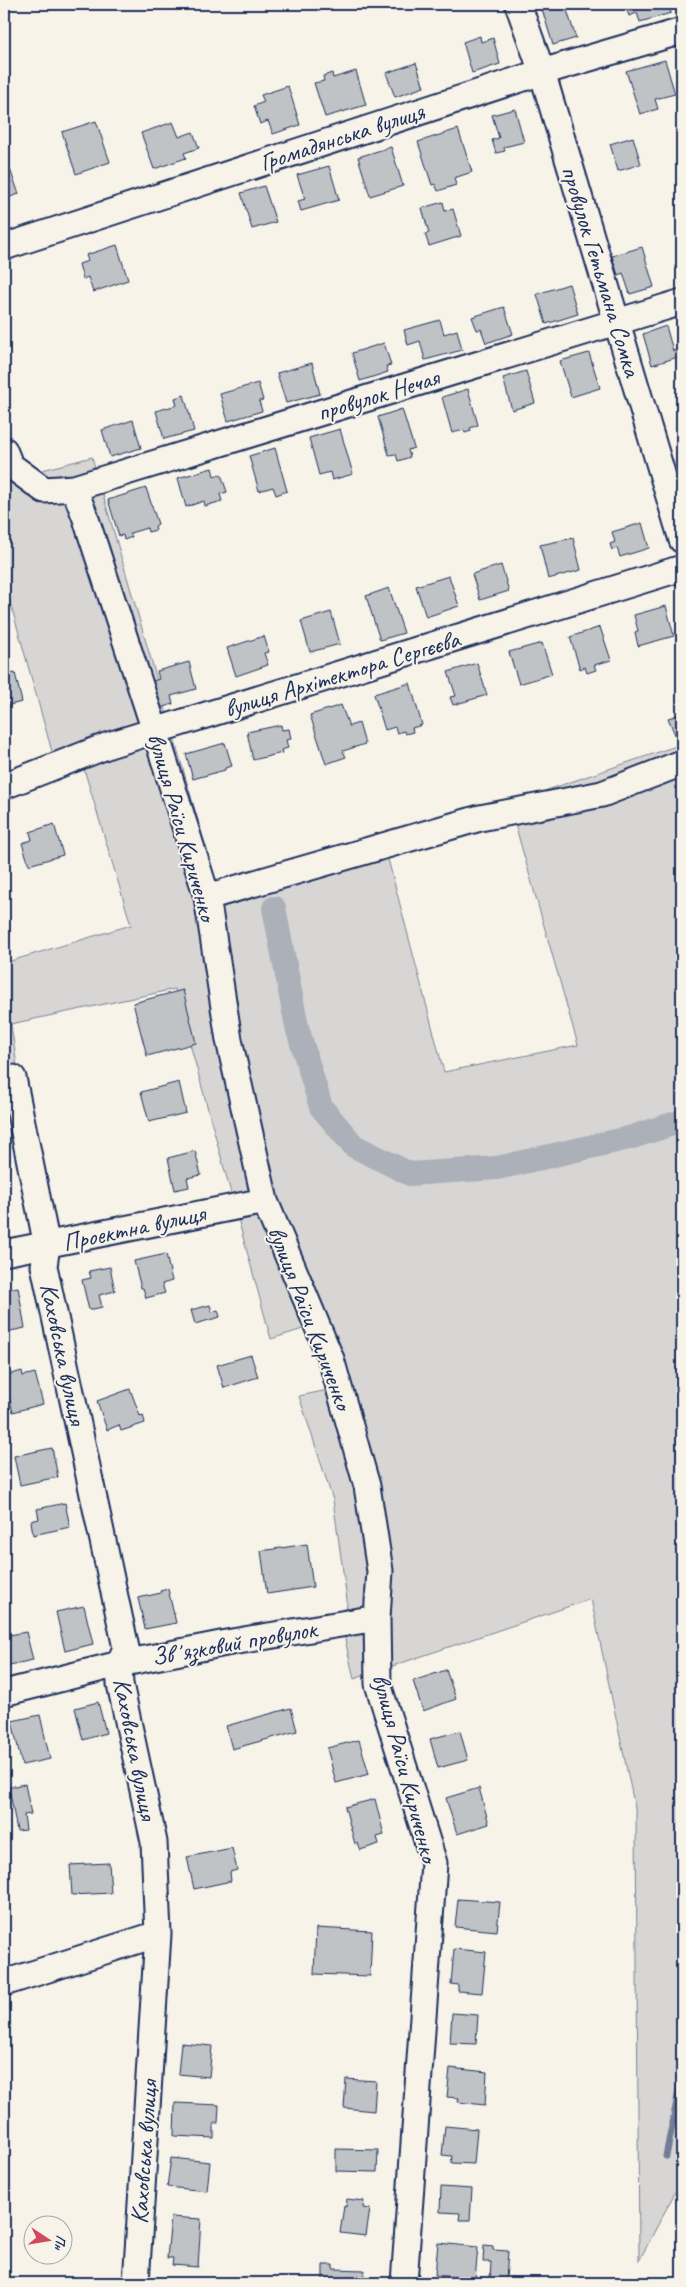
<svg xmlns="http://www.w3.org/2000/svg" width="686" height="2287" viewBox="0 0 686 2287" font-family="Caveat,sans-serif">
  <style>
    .green { fill: #d7d6d4; stroke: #798299 }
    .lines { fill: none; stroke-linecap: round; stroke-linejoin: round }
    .stream { stroke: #727c95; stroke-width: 7 }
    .canal { stroke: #acb0b9; stroke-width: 24 }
    .building { fill: #c0c3c5; stroke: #1b2f5e }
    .minor-casing { stroke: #1b2f5e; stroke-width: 29 }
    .minor { stroke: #f7f3e8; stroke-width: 25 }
    .labels { text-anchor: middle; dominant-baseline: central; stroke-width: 4; stroke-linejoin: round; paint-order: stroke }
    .street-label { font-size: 25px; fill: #1b2f5e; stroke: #f7f3e8 }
  </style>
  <rect width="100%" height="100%" fill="#f7f3e8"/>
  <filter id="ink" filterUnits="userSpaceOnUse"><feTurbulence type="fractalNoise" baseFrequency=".02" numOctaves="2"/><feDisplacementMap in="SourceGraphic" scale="10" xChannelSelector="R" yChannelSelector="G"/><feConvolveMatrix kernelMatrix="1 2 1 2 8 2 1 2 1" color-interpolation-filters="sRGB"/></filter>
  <g filter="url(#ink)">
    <path class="green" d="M92 457 216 882 383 840 444 1072 578 1045 509 803 682 744V2179L639 2261 636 1813 591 1599 354 1679 345 1639 347 1600 333 1500 299 1396 328 1390 309 1327 271 1339 175 989 11 1024 18 1073 4 1077V963L131 925 84 769 58 773 4 580V480Z"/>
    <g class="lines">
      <path class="stream" d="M666 2156 682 2076"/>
      <path class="canal" d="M274 908 297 1027 321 1107 354 1146 410 1174 497 1168 629 1138 682 1121"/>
    </g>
    <path class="building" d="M560 4H565L576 38 553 45 542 9Z
      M625 4H668L671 13 640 22 637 13 629 16Z
      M480 36 481 42 493 38 500 64 472 73 463 42Z
      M665 60 675 94 655 99 658 109 640 114 626 71Z
      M416 63 424 87 395 97 386 73Z
      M356 71 366 105 325 117 314 83 324 81 323 76 332 73 333 78Z
      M288 86 300 125 273 134 268 121 260 124 254 106 264 102 261 95Z
      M515 109 524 142 504 147 505 151 496 153 492 140 499 138 492 115Z
      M96 121 110 162 76 174 62 132Z
      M173 122 179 137 193 132 199 148 184 153 186 158 154 169 141 133Z
      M458 129 472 172 454 178 456 185 438 191 435 184 432 185 418 142Z
      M633 137 641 164 618 171 610 144Z
      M391 147 403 186 370 196 358 157Z
      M4 153 19 194 4 199Z
      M329 166 339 200 301 211 298 201 305 199 297 175Z
      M264 186 276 222 252 229 241 193Z
      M443 202 445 211 453 209 461 236 429 246 425 234 429 233 422 208Z
      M117 245 128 280 93 292 88 277 83 279 79 264 88 261 86 255Z
      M642 247 654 287 630 294 623 273 618 275 612 256Z
      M569 284 578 314 546 324 537 294Z
      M504 307 513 334 486 343 481 329 477 330 472 317Z
      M440 320 444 334 457 330 462 350 425 360 420 341 408 345 404 330Z
      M666 326 673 351 679 349 681 356 652 365 643 334Z
      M384 343 391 365 386 366 388 372 360 381 352 353Z
      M589 353 600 388 571 397 560 361Z
      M312 363 320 394 286 403 277 373Z
      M526 371 535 403 512 410 503 378Z
      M258 383 263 400 259 401 262 411 228 421 220 394Z
      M468 389 478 425 470 428 471 431 465 433 464 430 452 433 442 397Z
      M184 395 194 431 164 439 156 411 177 405 175 398Z
      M402 409 414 448 408 450 410 457 398 461 396 454 389 455 378 417Z
      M133 420 141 448 110 457 102 430Z
      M340 429 353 474 332 480 330 472 319 475 309 438Z
      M275 448 287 491 276 495 273 487 259 491 249 456Z
      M212 468 214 476 221 474 227 492 220 494 222 501 205 506 204 501 186 507 178 478Z
      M146 488 158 524 155 526 156 530 148 532 147 528 130 533 132 537 124 540 123 535 119 536 108 500Z
      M642 523 649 548 620 557 617 548 612 550 610 544 615 542 612 532Z
      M573 538 581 570 548 579 540 545Z
      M501 565 509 591 480 600 472 574Z
      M449 576 459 606 426 617 416 586Z
      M389 588 404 633 380 640 366 596Z
      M666 606 674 636 638 646 635 632 638 631 634 615Z
      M331 612 340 644 310 652 301 621Z
      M600 627 611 660 594 665 596 670 587 673 585 667 580 669 570 637Z
      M264 636 269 652 264 653 268 665 236 676 227 648Z
      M542 643 552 674 519 684 509 652Z
      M189 662 196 689 171 696 173 704 157 709 150 682 159 679 157 671Z
      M477 663 487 695 453 705 450 697 456 696 448 672Z
      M15 673 22 702 9 705 8 702 4 703V675Z
      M410 683 422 725 412 728 413 732 405 734 404 731 397 733 395 727 385 730 374 694Z
      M341 705 349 726 359 723 365 744 343 751 346 757 326 764 310 715Z
      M682 714V735L676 737 668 718Z
      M281 725 282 730 289 729 291 739 286 740 288 748 281 750 282 753 253 760 247 732Z
      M225 743 232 766 225 768V770L193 779 186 754Z
      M54 824 63 855 29 865 22 843 32 840 30 832Z
      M183 990 196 1043 147 1056 133 1003Z
      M179 1082 186 1113 149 1122 141 1092Z
      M195 1151 201 1175 187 1178 189 1187 175 1190 168 1158Z
      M166 1254 172 1281 162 1284 165 1293 146 1298 143 1288H141L134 1261Z
      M110 1267 115 1291 99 1295 102 1307 89 1310 82 1280 91 1278 89 1271Z
      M18 1287 25 1328 6 1332 4 1323V1290Z
      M210 1305 212 1312 218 1310 220 1317 195 1324 191 1310Z
      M251 1355 258 1377 224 1388 217 1365Z
      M22 1371 23 1376 35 1373 43 1404 13 1412 4 1376Z
      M130 1389 140 1416 143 1415 145 1423 121 1431 119 1425 107 1430 97 1401Z
      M52 1448 58 1477 20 1485 14 1456Z
      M65 1503 70 1527 33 1535 31 1521 39 1519 37 1509Z
      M307 1544 313 1587 267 1594 261 1551Z
      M168 1589 176 1623 145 1629 138 1598 161 1593 160 1591Z
      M84 1606 93 1644 65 1651 56 1612Z
      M26 1632 33 1660 5 1666 4 1636Z
      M446 1670 456 1699 423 1711 413 1681Z
      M98 1702 106 1733 83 1740 75 1708Z
      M291 1708 297 1731 232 1749 226 1726Z
      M40 1715 50 1759 22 1765 12 1721Z
      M460 1731 468 1760 438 1768 430 1739Z
      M359 1740 369 1774 336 1783 327 1748Z
      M25 1784 31 1814 24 1815 26 1830 17 1831 9 1787Z
      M479 1788 489 1824 457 1834 446 1798Z
      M375 1799 384 1835 377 1837 379 1844 360 1850 358 1843 355 1844 345 1807Z
      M232 1848 237 1870 230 1872 231 1881 194 1889 187 1857Z
      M109 1863 111 1893 72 1895 70 1865Z
      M458 1899 500 1902 497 1931 455 1927Z
      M316 1928 372 1931 370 1976 314 1974Z
      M454 1949 486 1952 482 1993 458 1991V1985L451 1984Z
      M452 2013 478 2015 476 2044 450 2043Z
      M181 2043 212 2046 209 2077 178 2074Z
      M450 2068 487 2072 485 2105 458 2102 459 2098 447 2097Z
      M346 2079 376 2081 374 2111 344 2108Z
      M175 2103 219 2105 218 2123H214V2138L174 2136Z
      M445 2126 477 2129 474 2164 451 2163 452 2156 442 2155Z
      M336 2149 378 2150 377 2172 336 2171Z
      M171 2158 210 2162 207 2191 167 2187Z
      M441 2187 472 2189 470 2220H459L460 2213 440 2212Z
      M347 2199 364 2201 363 2208 370 2209 366 2236 340 2233 344 2206 346 2207Z
      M171 2217 201 2219 198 2267 172 2265 173 2258H167Z
      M438 2243 478 2247 475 2279 435 2275Z
      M484 2245 493 2246V2250L508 2251 506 2280 490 2279 491 2262H483Z
      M323 2265H333V2269L364 2270V2283H323Z
      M188 2280 214 2283H188Z"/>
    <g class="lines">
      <g class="minor-casing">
        <path id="minor" d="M518 4 542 72 682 540
          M4 247 542 72 682 31
          M4 450 10 465 44 490 74 488 85 516 155 731 207 897 229 1040 265 1201 331 1359 367 1486 380 1571 377 1618 378 1684 434 1863 404 2283
          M74 488 682 302
          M4 786 109 745 682 568
          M207 897 480 818 602 794 682 763
          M13 1078 47 1246 44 1266 126 1648 119 1664 120 1684 154 1842 158 1934 136 2283
          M4 1253 265 1201
          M4 1693 119 1664 226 1643 377 1618
          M4 1983 158 1934"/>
      </g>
      <use href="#minor" class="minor"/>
    </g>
  </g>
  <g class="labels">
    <g class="street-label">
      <text transform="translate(342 137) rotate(-18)">Громадянська вулиця</text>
      <text transform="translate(601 271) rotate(73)">провулок Гетьмана Сомка</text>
      <text transform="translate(378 395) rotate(-17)">провулок Нечая</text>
      <text transform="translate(342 674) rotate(-17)">вулиця Архітектора Сергєєва</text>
      <text transform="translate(182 827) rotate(74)">вулиця Раїси Кириченко</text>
      <text transform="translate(134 1228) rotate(-12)">Проектна вулиця</text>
      <text transform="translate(310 1318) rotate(69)">вулиця Раїси Кириченко</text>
      <text transform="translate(63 1354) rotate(78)">Каховська вулиця</text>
      <text transform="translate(234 1643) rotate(-10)">Звʼязковий провулок</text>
      <text transform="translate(135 1749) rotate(79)">Каховська вулиця</text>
      <text transform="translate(405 1768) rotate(75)">вулиця Раїси Кириченко</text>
      <text transform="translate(144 2152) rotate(-86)">Каховська вулиця</text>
    </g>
  </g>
  <rect width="686" height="2287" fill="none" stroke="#f7f3e8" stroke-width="20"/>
  <rect x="10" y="10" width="666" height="2267" fill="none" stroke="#1b2f5e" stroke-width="2" filter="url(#ink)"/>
  <g transform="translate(48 2240) rotate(102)"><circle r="24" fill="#f7f3e8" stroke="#9fa5b1"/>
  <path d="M0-4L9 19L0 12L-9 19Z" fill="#d1495b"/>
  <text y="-8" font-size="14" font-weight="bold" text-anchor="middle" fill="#1b2f5e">Пн</text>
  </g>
</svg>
